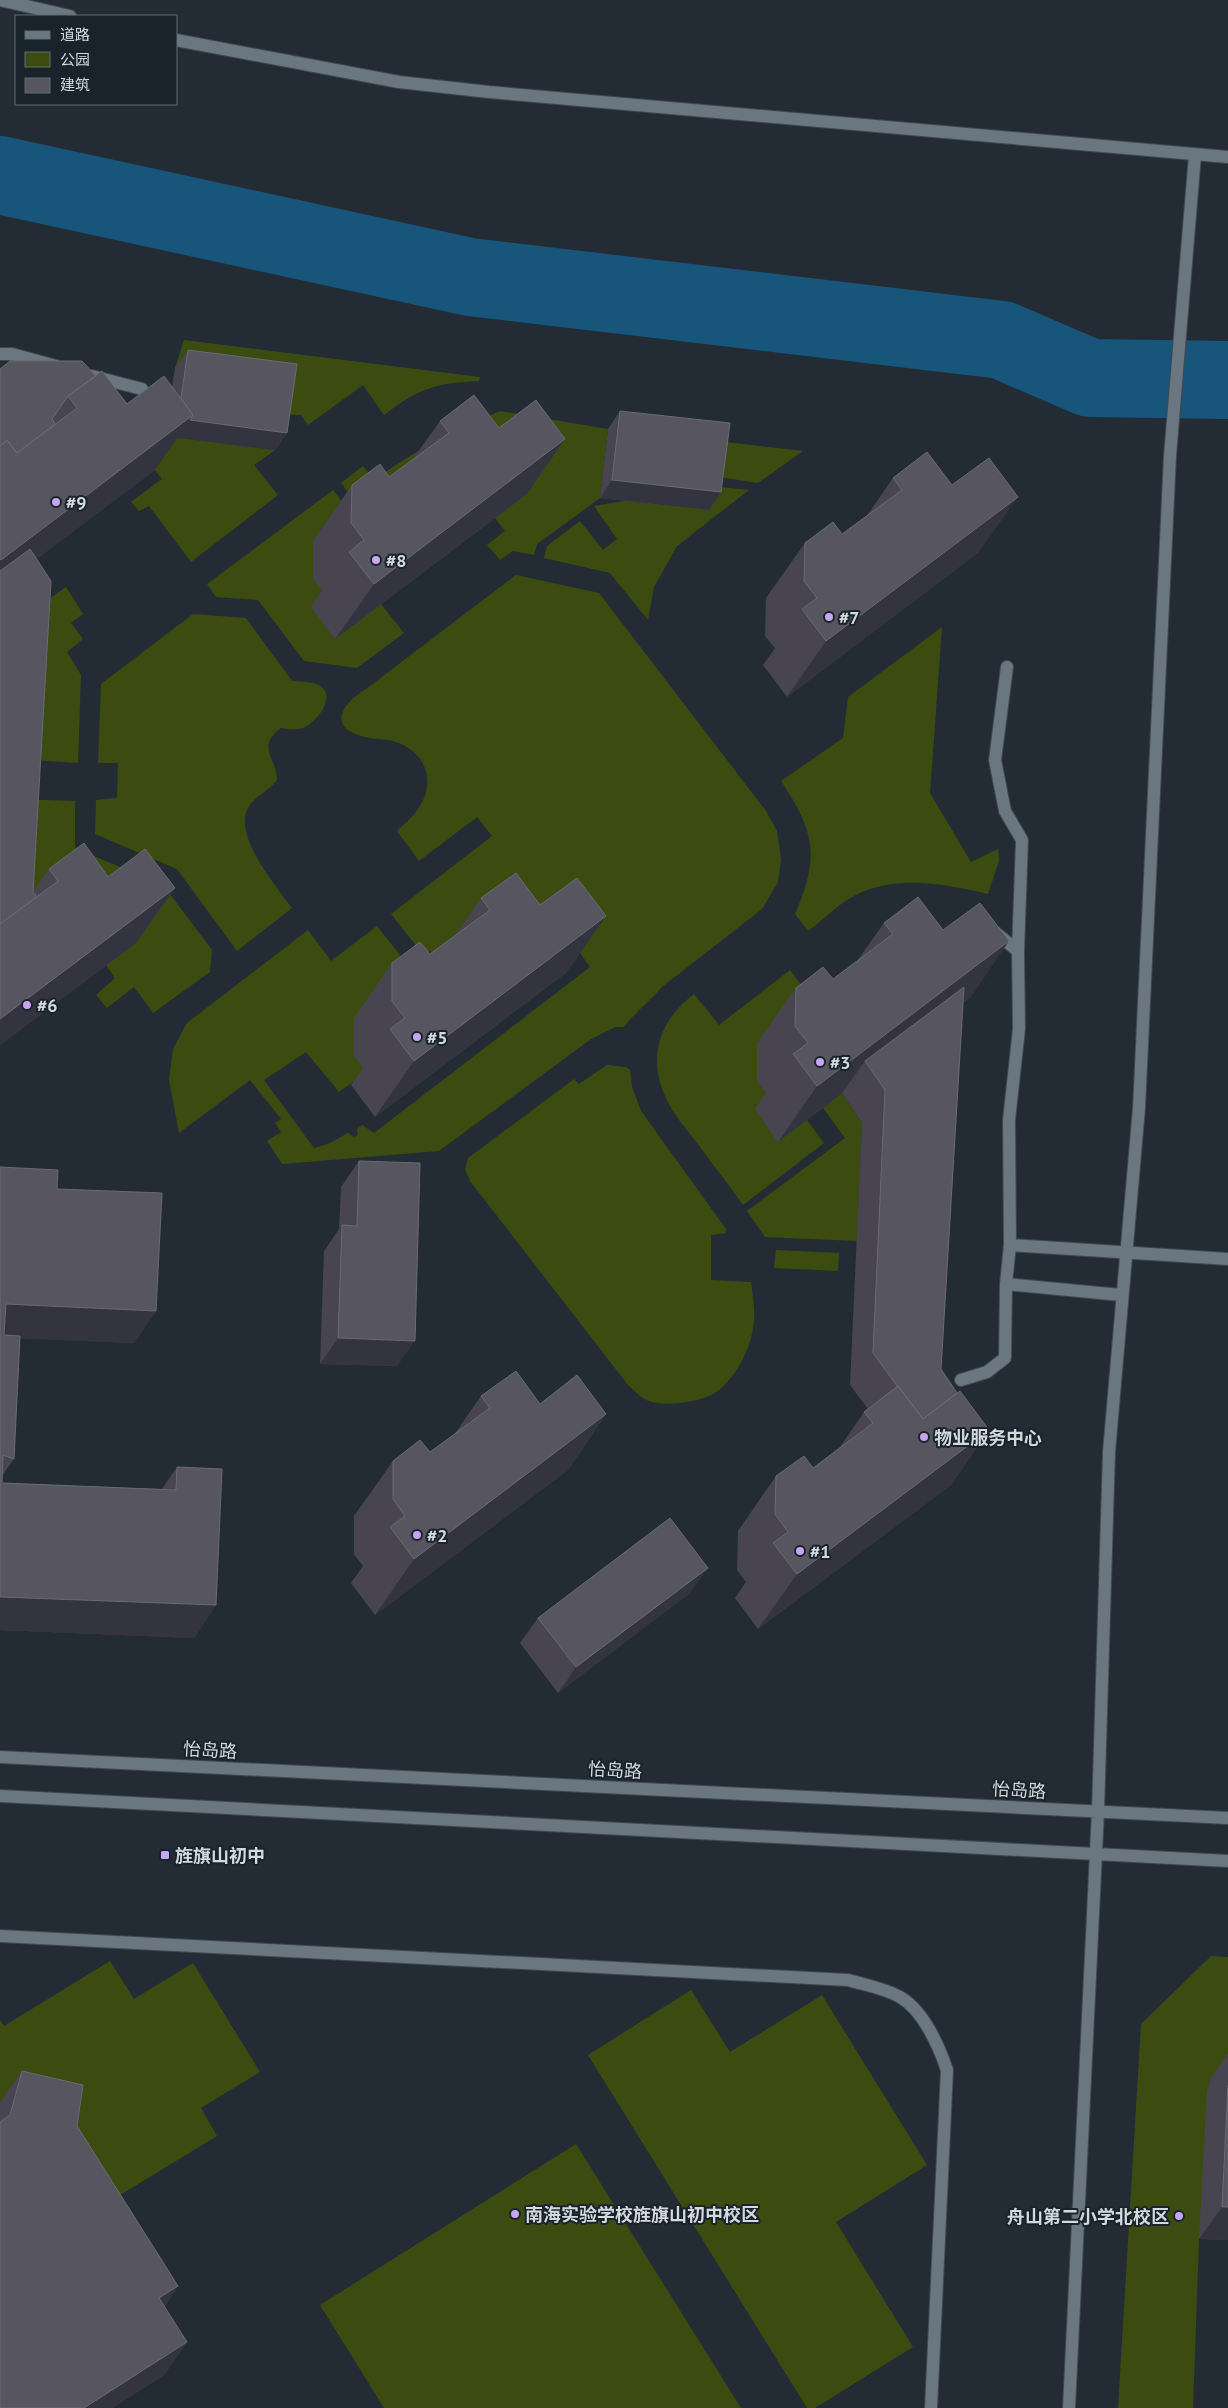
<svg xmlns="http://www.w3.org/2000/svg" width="1228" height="2408" viewBox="0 0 1228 2408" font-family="'PT Sans','Noto Sans SC',sans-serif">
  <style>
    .green { fill: #3c4c11 }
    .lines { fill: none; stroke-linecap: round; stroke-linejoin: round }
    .river { stroke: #18557a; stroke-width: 78 }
    .minor-casing { stroke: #40484f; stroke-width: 14 }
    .minor { stroke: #6a7680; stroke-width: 12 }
    .wall { fill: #484551 }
    .shaded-wall { fill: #33343f }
    .building { fill: #565560; stroke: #6a6a74 }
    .poi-dot { fill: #c6a6f0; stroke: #19232b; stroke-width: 2 }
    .labels { text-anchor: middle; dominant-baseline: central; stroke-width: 4; stroke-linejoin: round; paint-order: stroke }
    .poi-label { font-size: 18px; font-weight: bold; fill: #d3d9df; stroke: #19232b; text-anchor: start }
    .street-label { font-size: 18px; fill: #d3d9df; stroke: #19232b }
  </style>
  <rect width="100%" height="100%" fill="#232c35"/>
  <path class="green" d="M184 340 480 377 479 381C436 383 419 388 384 415L363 385 308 425 301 415 280 414 175 368Z
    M500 411 608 429 600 498 537 544 534 555 513 551 500 560 487 545 505 531 495 518 358 506 341 483 363 466 374 480C417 449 452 432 500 411Z
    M165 436 275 450 254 465 278 495 191 562 149 506 139 511 131 502 162 479 155 470Z
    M717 441 803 451 758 483 713 476Z
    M711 486 749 490 677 546 654 587 648 620 610 573 544 558 547 546 580 521 603 550 617 539 594 506Z
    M333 490 349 511 326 596 335 639 381 604 404 633 357 668 304 661 258 600 216 597 207 584Z
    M516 575 599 593 766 811 777 831 781 859 778 882 762 909 662 987C650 1001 635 1012 624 1027H615L591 1039 439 1151 282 1164 267 1141 281 1132 275 1123 281 1119 250 1080 179 1133 169 1080 173 1049 187 1023 308 930 331 961 377 926 407 964 366 1073 339 1092 306 1052 264 1080 314 1148 328 1144 348 1133 354 1137 358 1135 357 1129 362 1125 374 1133 590 967 552 914 434 956 430 951 422 953 391 914 492 836 477 817 419 861 397 831C404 824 413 817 418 809 436 784 427 754 399 743 387 738 371 740 358 735 326 724 347 700 366 689Z
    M66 587 83 614 71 623 83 639 67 652 81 675 78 763 20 759 28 614Z
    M193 614 246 618 292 681C300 682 311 681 319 685 336 695 320 718 307 726 300 731 289 729 281 728 255 747 277 758 277 780 269 791 253 797 247 810 235 838 276 886 292 908L237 951 177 869 95 834 96 800 117 798 118 763H98L101 684Z
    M942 627 930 793 971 862 998 849 999 861 988 894C944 884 896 874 854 896 838 904 823 920 808 931L795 914C820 857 815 832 781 781L843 738 848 697Z
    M18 799 75 801V848L163 885 212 950 210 972 153 1013 134 987 107 1008 96 995 115 978 106 965 136 943 10 925Z
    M790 970 806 991 770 1098 778 1141 807 1120 824 1143 743 1205C728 1184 712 1163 697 1143 688 1131 677 1119 670 1106 646 1063 656 1023 694 994L719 1025Z
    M607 1065 626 1067 630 1070 632 1087 641 1111 726 1229V1233L711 1235V1280L751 1282C753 1297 756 1312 753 1328 750 1350 736 1376 719 1390 705 1402 666 1407 649 1401 642 1399 634 1390 628 1385L470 1181 465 1169 468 1158 574 1079 579 1084Z
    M842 1093 862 1123 857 1241 765 1237 747 1211 845 1138 823 1108Z
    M776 1250 839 1253 838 1271 774 1268Z
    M1211 1956 1228 1957V2065L1199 2239 1193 2408H1118L1141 2024Z
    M110 1961 134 1999 193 1963 260 2072 201 2108 217 2136 112 2200 0 2106V2020L4 2026Z
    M691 1990 730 2052 822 1995 927 2165 836 2222 913 2347 815 2408H807L588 2055Z
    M576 2144 741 2408H384L320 2305Z"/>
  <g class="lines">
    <path class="river" d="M0 175 470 277 1002 340 1090 378 1228 380"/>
    <g class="minor-casing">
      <path id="minor" d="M0 0 70 16
        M176 40 399 82 489 92 1228 157
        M0 354H12L56 366
        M92 376 142 389
        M1007 667 995 760 1005 811 1022 840 1018 951
        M996 933 1018 951 1019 1029 1009 1120 1010 1245
        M1121 1295 1006 1284 1010 1245 1228 1259
        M961 1380 987 1372 1005 1358 1006 1284
        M0 1757 1228 1818
        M0 1796 1228 1861
        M0 1936 848 1980C865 1985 884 1988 900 1997 923 2010 939 2046 947 2070L931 2408
        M1069 2408 1098 1811 1109 1452 1139 1108 1170 456 1195 155"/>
    </g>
    <use href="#minor" class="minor"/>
  </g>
  <path class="wall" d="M188 350 287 433 275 450 177 438 155 470 36 559 33 892 49 869 108 877 175 888 136 943 0 1045V369L96 376 127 404 172 387 175 368Z
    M620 411 709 510 600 498 608 429Z
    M440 421 527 494 335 639 311 607 322 591 313 579V541L352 485 389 477 413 459Z
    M893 478 979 552 787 697 763 665 775 648 765 636 766 598 805 543 842 534 866 517Z
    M481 898 567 972 375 1117 351 1085 363 1068 354 1056V1018L392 963 430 954 454 937Z
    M884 923 971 997 963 1003 941 1369 957 1393 989 1430 951 1485 758 1629 735 1598 746 1582 737 1570 738 1531 776 1476 813 1468 838 1450 864 1412 868 1409 850 1385 862 1123 842 1093 778 1142 755 1109 766 1093 757 1081V1043L796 988 833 979 857 961Z
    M359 1161 397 1366 320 1364 324 1251 339 1229 341 1187Z
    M0 1167 57 1189 156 1311 134 1343 20 1338 14 1459 2 1476V1483L162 1489 177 1467 216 1605 194 1638 0 1630Z
    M481 1396 540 1404 606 1414 568 1470 375 1615 351 1583 363 1566 354 1554V1516L393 1461 430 1452 454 1435Z
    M690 1593 558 1693 520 1643 538 1618Z
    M1228 2053V2240L1199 2239 1207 2091 1212 2076Z
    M22 2071 77 2126 178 2286 164 2307 187 2342 164 2375 112 2408H0V2102Z"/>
  <path class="shaded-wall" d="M193 415 287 433 275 450 177 438 155 470 0 587V561L1 560Z
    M565 439 527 494 335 639 374 584Z
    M612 480 721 492 709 510 600 498Z
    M1018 497 979 552 787 697 826 641Z
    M175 888 136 943 0 1045V1019Z
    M606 916 567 972 375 1117 414 1061Z
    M1009 941 971 997 872 1071 865 1061 842 1093 778 1142 817 1086Z
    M6 1304 156 1311 134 1343 0 1338Z
    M338 1338 415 1341 397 1366 320 1364Z
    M606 1414 568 1470 375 1615 414 1559Z
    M989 1430 951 1485 758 1629 797 1574Z
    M708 1568 690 1593 558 1693 576 1667Z
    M0 1597 216 1605 194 1638 0 1630Z
    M1222 2207H1228V2240L1199 2239Z
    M178 2286 156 2318 159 2298Z
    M187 2342 164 2375 112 2408H84Z"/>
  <path class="building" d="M188 350 297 364 287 433 190 420 193 415 181 398Z
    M10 361H82L96 376 68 396 52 419 55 424 17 453 7 440 0 446V369Z
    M102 371 127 404 164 376 193 415 1 560 0 559V446L7 440 17 453 77 408 68 396Z
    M474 395 499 428 536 400 565 439 374 584 349 552 364 540 351 523 352 485 380 464 389 477 449 433 440 421Z
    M620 411 730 423 721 492 612 480Z
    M927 452 952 485 989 458 1018 497 826 641 802 609 817 598 804 581 805 543 833 522 842 534 902 490 893 478Z
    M30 549 51 581 33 892 37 897 0 924V571Z
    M84 843 108 877 145 849 175 888 0 1019V924L58 881 49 869Z
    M516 873 540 905 577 878 606 916 414 1061 390 1029 405 1018 392 1001V963L420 942 430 954 490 910 481 898Z
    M918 897 943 930 980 903 1009 941 817 1086 793 1054 808 1043 795 1026 796 988 823 967 833 979 893 934 884 923Z
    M964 987 941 1369 957 1393 923 1419 898 1386V1387L873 1353 885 1090 865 1061Z
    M359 1161 420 1163 415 1341 338 1338 342 1225 357 1226Z
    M0 1167 58 1170 57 1189 162 1193 156 1311 6 1304 4 1335 20 1336 14 1459 3 1455 2 1483 176 1490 177 1467 222 1469 216 1605 0 1597Z
    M516 1371 540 1404 577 1375 606 1414 414 1559 390 1527 405 1516 393 1499V1461L420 1440 430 1452 490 1408 481 1396Z
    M898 1386 923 1419 960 1391 989 1430 797 1574 773 1543 788 1532 775 1514 776 1476 804 1456 813 1468 873 1423 864 1412Z
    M670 1518 708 1568 576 1667 538 1618Z
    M22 2071 83 2085 77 2126 178 2286 159 2298 187 2342 84 2408H0V2122L10 2115Z
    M1228 2085V2207H1222Z"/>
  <g class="poi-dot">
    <circle cx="56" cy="502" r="5"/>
    <circle cx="376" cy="560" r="5"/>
    <circle cx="829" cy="617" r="5"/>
    <circle cx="27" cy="1005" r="5"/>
    <circle cx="417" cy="1037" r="5"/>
    <circle cx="820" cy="1062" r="5"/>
    <circle cx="924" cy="1437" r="5"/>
    <circle cx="417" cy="1535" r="5"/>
    <circle cx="800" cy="1551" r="5"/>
    <rect x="160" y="1850" width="10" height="10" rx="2.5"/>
    <circle cx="515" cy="2214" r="5"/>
    <circle cx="1179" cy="2216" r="5"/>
  </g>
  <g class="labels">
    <g class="poi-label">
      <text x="66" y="502">#9</text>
      <text x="386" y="560">#8</text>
      <text x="839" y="617">#7</text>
      <text x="37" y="1005">#6</text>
      <text x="427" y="1037">#5</text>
      <text x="830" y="1062">#3</text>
      <text x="934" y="1437">物业服务中心</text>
      <text x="427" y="1535">#2</text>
      <text x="810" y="1551">#1</text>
      <text x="175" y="1855">旌旗山初中</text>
      <text x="525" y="2214">南海实验学校旌旗山初中校区</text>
      <text x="1169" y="2216" text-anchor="end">舟山第二小学北校区</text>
    </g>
    <g class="street-label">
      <text transform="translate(210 1750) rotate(3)">怡岛路</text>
      <text transform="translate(615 1770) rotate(3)">怡岛路</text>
      <text transform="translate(1019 1790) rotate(3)">怡岛路</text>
    </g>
  </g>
  <rect x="15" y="15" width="162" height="90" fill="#19232b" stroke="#636c73"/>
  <rect x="25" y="31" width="25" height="8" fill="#6a7680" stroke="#636c73"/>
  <text x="60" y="40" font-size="15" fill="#d3d9df">道路</text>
  <rect x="25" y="52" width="25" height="15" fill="#3c4c11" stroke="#636c73"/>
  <text x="60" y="65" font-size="15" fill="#d3d9df">公园</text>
  <rect x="25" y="78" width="25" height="15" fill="#565560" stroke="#636c73"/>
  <text x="60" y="90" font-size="15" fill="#d3d9df">建筑</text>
</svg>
